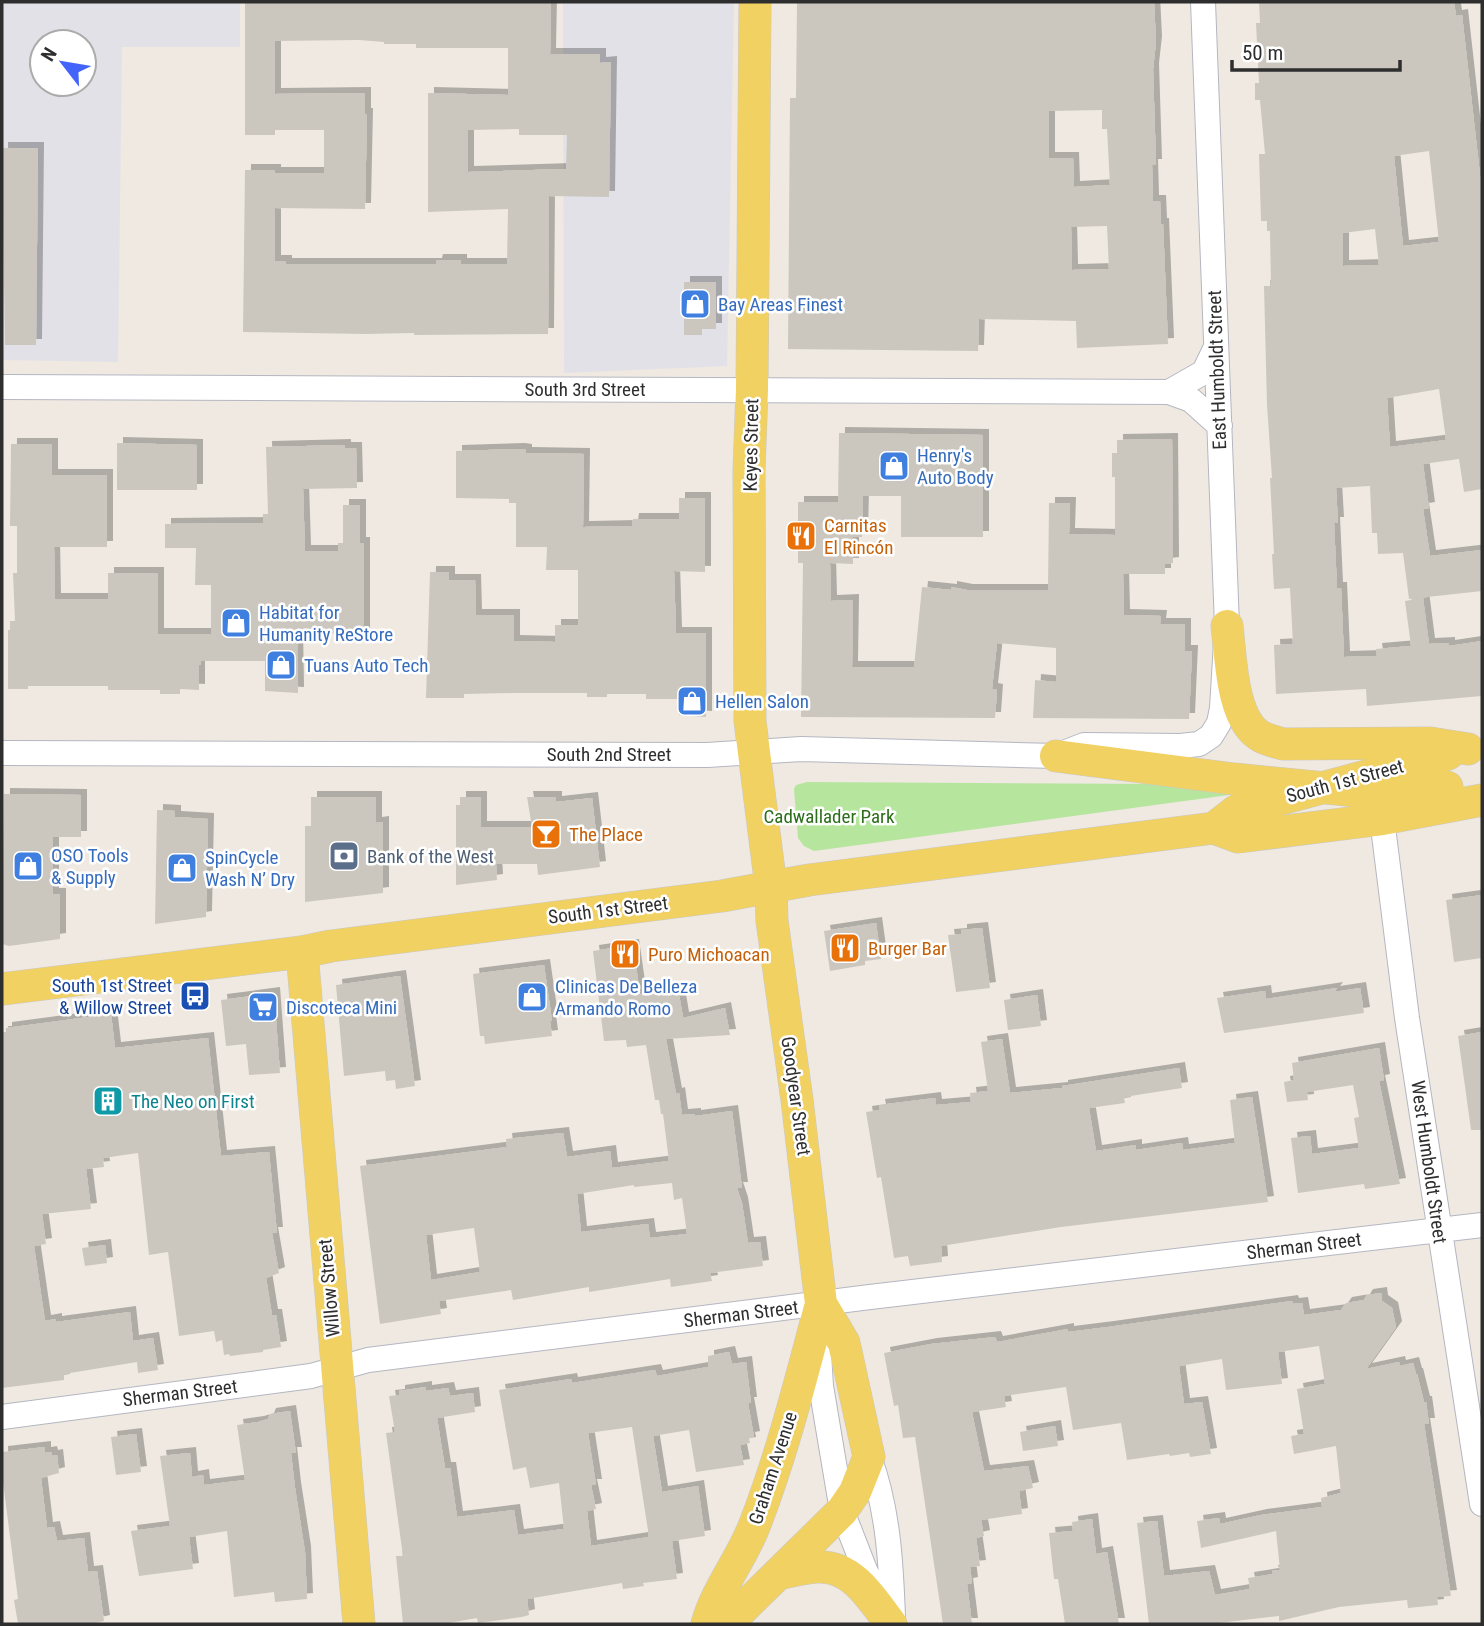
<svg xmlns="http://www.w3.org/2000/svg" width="1484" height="1626" viewBox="0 0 1484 1626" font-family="'Roboto Condensed',sans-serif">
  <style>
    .industrial { fill: #e3e1e8; fill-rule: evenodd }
    .green { fill: #b6e59e }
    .building { fill: #cbc7bf; fill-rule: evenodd; filter: url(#shadow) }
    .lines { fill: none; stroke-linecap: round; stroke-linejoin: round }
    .minor-casing { stroke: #b4b7c1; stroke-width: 26 }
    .major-casing { stroke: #c9c9c9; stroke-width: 33 }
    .minor { stroke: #fff; stroke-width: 24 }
    .major { stroke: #f2d163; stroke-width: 32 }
    .labels { text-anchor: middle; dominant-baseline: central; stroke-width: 5; stroke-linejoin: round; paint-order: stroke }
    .shop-label { font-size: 19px; fill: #366cbe; stroke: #fff; text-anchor: start }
    .street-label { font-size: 19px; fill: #2e2e2e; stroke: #fff }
    .food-label { font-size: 19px; fill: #c56008; stroke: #fff; text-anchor: start }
    .park-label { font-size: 19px; fill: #2c6e1b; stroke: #fff }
    .service-label { font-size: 19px; fill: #4e5e75; stroke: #fff; text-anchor: start }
    .transit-label { font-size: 19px; fill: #164399; stroke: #fff; text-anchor: end }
    .culture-label { font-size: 19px; fill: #0d838f; stroke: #fff; text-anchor: start }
  </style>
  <defs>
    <filter id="shadow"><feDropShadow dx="6" dy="-6" stdDeviation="0" flood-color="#0004"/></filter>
  </defs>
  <rect width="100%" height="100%" fill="#efe9e1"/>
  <path class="industrial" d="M2 2H240V47H122L118 362 2 360ZM42 42H84V84H42Z
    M563 2H734L727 366 564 373Z"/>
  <path class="green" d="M807 782 1161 784 1231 792 1229 795 814 851 804 846 798 838 794 789 796 785Z"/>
  <path class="building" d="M245 2H551L550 54H600V63L611 62 609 197 549 196 548 334 414 335V333L366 334 243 332 245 170H275V173H324V130H275V135H245ZM359 40 384 42V44H416V48H508V95L428 93V212L508 209 507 264H461V260H437L436 264H286V261H275V208L365 209 367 114H365V93L275 94V41ZM519 129V135H567L566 169 468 172V130Z
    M797 2H1154L1156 42 1153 69 1156 165H1152L1153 201H1160L1161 224H1163L1168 344 1077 348 1076 321 979 319 978 351 788 349 790 98H796ZM1102 110V129H1107L1110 185 1074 187 1073 158H1049V111ZM1107 226 1109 269 1072 270 1071 227Z
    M1259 2H1454L1456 16 1462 15 1482 193V489L1464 492 1459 459 1423 464 1429 508 1423 509 1430 556 1482 550V591L1409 599 1403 553 1378 554 1377 533H1372L1370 486 1336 488 1338 523H1334L1337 588H1341L1344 657 1377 656 1376 649 1411 646 1405 601 1423 598 1429 644 1449 643V646L1482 641V696L1367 706 1366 689 1276 694 1274 645 1293 644 1290 588 1274 589 1272 554H1274L1270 478H1272L1267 405 1264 286H1271L1270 231H1267V221H1261L1259 154H1265L1260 100H1255V83H1259L1256 23H1260ZM1429 151 1439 242 1403 246 1394 156ZM1375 229 1379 265 1343 266V233ZM1439 389 1446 440 1390 447 1387 398Z
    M2 148H38L36 345H5Z
    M684 282H716V329H702V335H684Z
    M839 433 983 435V537H901V496H863L862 537H853V564L830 563 831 601 853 600 852 667H914L922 587 951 590V587L967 590H1048L1049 503H1070L1069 534 1115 535V477H1112V453H1117V440L1172 439 1173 563 1165 564V574H1123L1124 615 1161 616 1160 624H1185V651H1192L1189 719 1033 718 1035 680 1056 682V648L997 643 992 689 997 690 995 718 801 717 803 563H798V502H838Z
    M117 443 197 445V490H117Z
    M11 444H52V475H107V547H54L55 599H108V573H158V634H211V585H195L196 548H165V524L263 523V514H268L266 447 345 445V448H356L357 488 303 489 305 551H338V543H343V505H360V543H364V634L297 633 298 693 265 691V661H201V664L199 665V690L180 689V694H160V690H108V686H28V689H8V630H10V621H15L13 573H17V526H10Z
    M519 449 526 450V453L584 454 583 527 632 526 633 519H679V498H705V572L674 571 676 633H706V717L679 715V699H646V694H607V697H587V693H514L464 694V698H426L430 572H449V580H475L476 615H514V641L555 642V625H578V570H546L547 547H516V503H509V499L456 498V451Z
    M4 794 81 795V837H53V894H60V939L9 946 2 944Z
    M311 797H376V823L383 822V893L305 902V826H311Z
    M460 797H481V827H532L527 797H556V802L592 798 600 867 538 875 537 864H496L497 880 456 885V805H460Z
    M157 810 175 811V817L208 819 206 917 155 924Z
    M1482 895V958L1454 962 1446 900Z
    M876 923 881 959 865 961V965L830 971 824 931Z
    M982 928 990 988 956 992 948 935 961 934V930Z
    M633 945 640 994 678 988 683 1018 725 1008 730 1035 666 1039 676 1094 679 1093 682 1115 695 1114V1116L732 1111 742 1188H737L742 1203 748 1243 760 1242 763 1266 710 1273 712 1281 671 1287 670 1279 589 1292V1287L513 1300 511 1290 439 1301 441 1314 380 1324 360 1166 507 1147 506 1139 563 1133 567 1157 610 1151 612 1168 669 1161 663 1114H661L659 1100H655L646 1045 627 1047 626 1040 604 1041 593 951ZM672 1183 674 1200 682 1198 687 1234 650 1238 648 1224 581 1232 577 1194 634 1185V1187ZM474 1228 480 1272 431 1280 426 1235Z
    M544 965 552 1021H550L552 1036 485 1044 484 1036H480L473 974Z
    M400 976 415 1086 396 1089 395 1080 386 1081 385 1071 344 1076 336 985Z
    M1337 988 1334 992 1360 988 1364 1013 1224 1033 1217 998 1265 991 1266 999Z
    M274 993 280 1073 249 1075 246 1044 226 1046 221 1000Z
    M1037 995 1041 1026 1008 1030 1004 1000Z
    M111 1014 115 1048 208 1038 221 1156 269 1152 277 1233H272L279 1273 266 1278 272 1315H276L281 1347 263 1350V1352L230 1356 229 1354 224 1355 222 1340 216 1342 214 1331 179 1336 168 1252 149 1255 138 1153 103 1158 104 1167 86 1169 91 1209 42 1214 46 1244 34 1246 45 1321 56 1319V1322L130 1312 133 1341 153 1338 158 1370 138 1373 137 1362 64 1374V1380L2 1388V1032H6V1028Z
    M1482 1032V1130H1471L1458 1036Z
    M1002 1039 1010 1093 1062 1088V1086L1179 1068 1182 1088 1124 1097 1125 1103 1089 1108 1096 1151 1136 1145V1150L1182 1143 1183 1150 1235 1143 1230 1100 1252 1097 1268 1202 1061 1227 941 1246 942 1262 910 1266 908 1256 894 1258 881 1177 877 1178 866 1112 880 1110 879 1105 935 1098 936 1105 971 1102 970 1093 988 1091 981 1042Z
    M1379 1048 1384 1080 1379 1081 1400 1184 1365 1189 1364 1184 1298 1193 1291 1138 1310 1136 1312 1154 1359 1148 1354 1118 1359 1117 1353 1085 1307 1092 1308 1100 1287 1102 1284 1082 1294 1080 1292 1063Z
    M105 1245 107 1263 85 1266 82 1248Z
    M1381 1293 1382 1301 1392 1308 1396 1327 1366 1369 1399 1362 1400 1366 1413 1363 1416 1374H1417L1424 1402H1426L1429 1424H1424L1451 1596 1437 1597 1438 1605 1408 1608 1407 1600 1339 1607 1279 1621V1616L1210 1624H1149L1137 1523 1157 1521 1164 1576 1209 1571 1215 1595 1250 1589 1248 1578 1273 1574 1272 1571 1280 1570 1276 1531 1201 1548 1197 1521 1219 1518 1220 1524 1261 1515 1322 1507 1321 1498 1341 1493 1336 1446 1294 1454 1291 1436 1304 1434 1297 1389 1325 1384 1319 1346 1278 1352 1282 1384 1226 1390 1222 1359 1179 1366 1184 1404 1202 1402 1211 1454 1190 1457 1189 1453 1170 1456 1169 1454 1127 1460 1121 1423 1073 1430 1066 1387 1004 1396 1006 1407 972 1412 984 1471 1028 1466 1033 1488 1019 1491 1022 1514 981 1520 984 1536 976 1538 980 1566 970 1567 972 1583 967 1584 972 1624H943L915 1437 903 1438 898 1405 894 1406 884 1353 931 1344 995 1337 997 1342 1068 1329V1332L1108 1327 1292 1301 1293 1304 1302 1303 1304 1315 1341 1310 1346 1303 1364 1300 1367 1295Z
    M729 1352 732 1364 746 1362 751 1403H748L754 1437 749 1438 750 1443 740 1445 744 1465 696 1472 689 1430 653 1436 662 1492 698 1486 705 1536 672 1541 677 1579 643 1583 644 1586 623 1589 622 1583 527 1599 529 1615 522 1617 478 1623 477 1618 443 1624H403L396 1556H403L386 1433 395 1432 389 1396 399 1395V1391L426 1387V1391L448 1388 450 1396 473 1393 475 1412 437 1418 445 1468H450L457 1517 514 1510 518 1535 564 1529 559 1483 530 1488 526 1467 513 1470 499 1390 571 1379 572 1383 655 1370 657 1376 708 1367V1356ZM632 1427 649 1537 591 1546 587 1511 596 1509 591 1485H596L588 1433Z
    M290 1411 296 1453H291L295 1488 305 1552 307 1599 275 1602 274 1592 234 1597 227 1531 189 1537 193 1569 139 1576 131 1531 170 1526 160 1456 190 1453 192 1477 203 1475 204 1485 245 1480 237 1425 258 1422 268 1419 270 1414Z
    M1055 1426 1058 1446 1023 1451 1020 1432Z
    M136 1434 141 1472 116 1475 111 1437Z
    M45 1447V1453L51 1452 52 1456 57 1455 59 1473 41 1478 47 1528 54 1527 57 1541 84 1538 88 1572 97 1571 104 1621 90 1624H18L14 1600 18 1599 3 1482 2 1452Z
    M1092 1519 1096 1554 1107 1552 1119 1624H1065L1058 1579H1054L1049 1533 1073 1531 1072 1522Z"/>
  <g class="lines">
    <g class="minor-casing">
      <path id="minor" d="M2 387 1169 392 1191 400 1220 426
        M1169 392 1204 372 1216 347
        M2 753 707 755 801 749 1056 756 1084 745 1180 746 1199 744 1211 736 1219 723 1222 708 1227 626 1203 2
        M1382 819 1407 1018 1482 1504
        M818 1337 821 1386 842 1511 865 1570 879 1599
        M2 1417 311 1376 368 1360 870 1297 1482 1225
        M869 1457C888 1508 891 1562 893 1617"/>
    </g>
    <g class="major-casing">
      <path id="major" d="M1227 626C1231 657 1231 721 1262 737 1268 740 1276 742 1283 744L1430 743 1468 749
        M1056 756 1234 779 1387 794 1447 787
        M1214 828 1236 811 1448 754
        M302 952 359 1624
        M2 989 302 952 331 946 722 896 809 880 1214 828 1238 837 1382 819 1482 800
        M778 1574C791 1572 807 1566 821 1567 854 1567 873 1601 891 1624
        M707 1624C717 1588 742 1559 755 1524 783 1452 801 1378 821 1304
        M727 1624 842 1511 855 1492 869 1457 844 1343 821 1304 797 1100 772 921 771 887 750 721 749 471 752 389 755 2"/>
    </g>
    <use href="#minor" class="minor"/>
    <use href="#major" class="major"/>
  </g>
  <defs>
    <g id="shop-square" transform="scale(1.575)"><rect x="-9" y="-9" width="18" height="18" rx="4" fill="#3f7fe0" stroke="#fff"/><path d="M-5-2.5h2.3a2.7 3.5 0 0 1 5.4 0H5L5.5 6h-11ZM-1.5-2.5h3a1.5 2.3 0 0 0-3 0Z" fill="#fff"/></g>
    <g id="restaurant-square" transform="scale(1.575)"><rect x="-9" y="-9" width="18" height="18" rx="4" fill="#e8710a" stroke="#fff"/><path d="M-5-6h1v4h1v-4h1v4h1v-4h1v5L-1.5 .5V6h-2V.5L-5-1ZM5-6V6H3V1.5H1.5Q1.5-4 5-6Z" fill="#fff"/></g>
    <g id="bar-square" transform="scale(1.575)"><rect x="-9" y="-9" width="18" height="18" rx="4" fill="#e8710a" stroke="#fff"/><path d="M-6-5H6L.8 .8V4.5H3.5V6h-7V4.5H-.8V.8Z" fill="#fff"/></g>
    <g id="bank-square" transform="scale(1.575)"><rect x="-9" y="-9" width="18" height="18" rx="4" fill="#5c6f8a" stroke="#fff"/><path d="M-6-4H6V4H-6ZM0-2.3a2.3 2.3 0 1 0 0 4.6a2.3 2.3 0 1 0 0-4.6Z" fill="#fff"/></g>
    <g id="bus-square" transform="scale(1.575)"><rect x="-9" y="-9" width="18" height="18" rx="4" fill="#1a4fb4" stroke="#fff"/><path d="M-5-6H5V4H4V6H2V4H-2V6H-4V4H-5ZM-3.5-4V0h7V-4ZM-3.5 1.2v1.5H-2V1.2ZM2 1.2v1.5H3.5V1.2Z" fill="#fff"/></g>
    <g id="supermarket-square" transform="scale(1.575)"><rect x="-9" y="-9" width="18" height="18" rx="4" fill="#3f7fe0" stroke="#fff"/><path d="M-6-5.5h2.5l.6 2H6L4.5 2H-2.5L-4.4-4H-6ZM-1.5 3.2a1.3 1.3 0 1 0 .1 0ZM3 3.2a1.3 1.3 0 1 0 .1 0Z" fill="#fff"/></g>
    <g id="building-square" transform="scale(1.575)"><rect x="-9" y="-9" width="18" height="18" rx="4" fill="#0f9aa8" stroke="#fff"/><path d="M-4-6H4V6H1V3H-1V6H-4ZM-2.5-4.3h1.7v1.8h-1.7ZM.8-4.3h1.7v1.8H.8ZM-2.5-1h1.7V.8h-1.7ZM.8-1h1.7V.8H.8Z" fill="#fff"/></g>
  </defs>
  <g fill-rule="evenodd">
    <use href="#shop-square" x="695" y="304"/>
    <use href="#shop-square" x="894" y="466"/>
    <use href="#restaurant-square" x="801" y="536"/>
    <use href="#shop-square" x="236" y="623"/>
    <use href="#shop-square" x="281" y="665"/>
    <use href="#shop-square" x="692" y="701"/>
    <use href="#bar-square" x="546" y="834"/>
    <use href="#bank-square" x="344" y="856"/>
    <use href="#shop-square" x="28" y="866"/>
    <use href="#shop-square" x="182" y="868"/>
    <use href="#restaurant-square" x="845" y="948"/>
    <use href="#restaurant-square" x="625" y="954"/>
    <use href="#bus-square" x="195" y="996"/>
    <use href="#shop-square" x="532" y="997"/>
    <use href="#supermarket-square" x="263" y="1007"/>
    <use href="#building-square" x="108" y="1101"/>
  </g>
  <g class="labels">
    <g class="shop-label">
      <text x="718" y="304">Bay Areas Finest</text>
      <text x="917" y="455">Henry's<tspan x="917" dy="22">Auto Body</tspan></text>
      <text x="259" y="612">Habitat for<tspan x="259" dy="22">Humanity ReStore</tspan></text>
      <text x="304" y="665">Tuans Auto Tech</text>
      <text x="715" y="701">Hellen Salon</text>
      <text x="51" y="855">OSO Tools<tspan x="51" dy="22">&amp; Supply</tspan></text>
      <text x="205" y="857">SpinCycle<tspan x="205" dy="22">Wash N’ Dry</tspan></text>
      <text x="555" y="986">Clinicas De Belleza<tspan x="555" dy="22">Armando Romo</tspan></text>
      <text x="286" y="1007">Discoteca Mini</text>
    </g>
    <g class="street-label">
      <text transform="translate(1217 370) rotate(-92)">East Humboldt Street</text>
      <text x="585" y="389">South 3rd Street</text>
      <text transform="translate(751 445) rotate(-89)">Keyes Street</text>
      <text x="609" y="754">South 2nd Street</text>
      <text transform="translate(1345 781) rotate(-15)">South 1st Street</text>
      <text transform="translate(608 910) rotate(-7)">South 1st Street</text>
      <text transform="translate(796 1096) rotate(82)">Goodyear Street</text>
      <text transform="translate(1429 1162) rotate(82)">West Humboldt Street</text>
      <text transform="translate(1304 1246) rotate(-7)">Sherman Street</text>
      <text transform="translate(329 1288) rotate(-95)">Willow Street</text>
      <text transform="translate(741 1314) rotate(-7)">Sherman Street</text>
      <text transform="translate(180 1393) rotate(-7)">Sherman Street</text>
      <text transform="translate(773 1468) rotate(-72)">Graham Avenue</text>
    </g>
    <g class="food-label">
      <text x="824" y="525">Carnitas<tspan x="824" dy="22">El Rincón</tspan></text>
      <text x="569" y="834">The Place</text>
      <text x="868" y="948">Burger Bar</text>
      <text x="648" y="954">Puro Michoacan</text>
    </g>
    <g class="park-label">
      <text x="829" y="816">Cadwallader Park</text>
    </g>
    <g class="service-label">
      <text x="367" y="856">Bank of the West</text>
    </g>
    <g class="transit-label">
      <text x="172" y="985">South 1st Street<tspan x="172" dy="22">&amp; Willow Street</tspan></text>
    </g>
    <g class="culture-label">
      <text x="131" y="1101">The Neo on First</text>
    </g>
  </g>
  <rect width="1484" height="1626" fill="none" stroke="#2e2e2e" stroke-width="7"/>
  <g transform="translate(63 63) rotate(301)"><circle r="33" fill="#ffffff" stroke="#ababab" stroke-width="2"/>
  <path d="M0-5L12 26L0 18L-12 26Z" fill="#4264fb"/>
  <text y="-10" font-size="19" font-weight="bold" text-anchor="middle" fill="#2e2e2e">N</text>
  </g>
  <path d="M1232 60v10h168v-10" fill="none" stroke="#2e2e2e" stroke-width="3.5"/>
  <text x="1242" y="60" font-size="21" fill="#2e2e2e" stroke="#ffffff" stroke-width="5" paint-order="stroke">50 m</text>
</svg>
